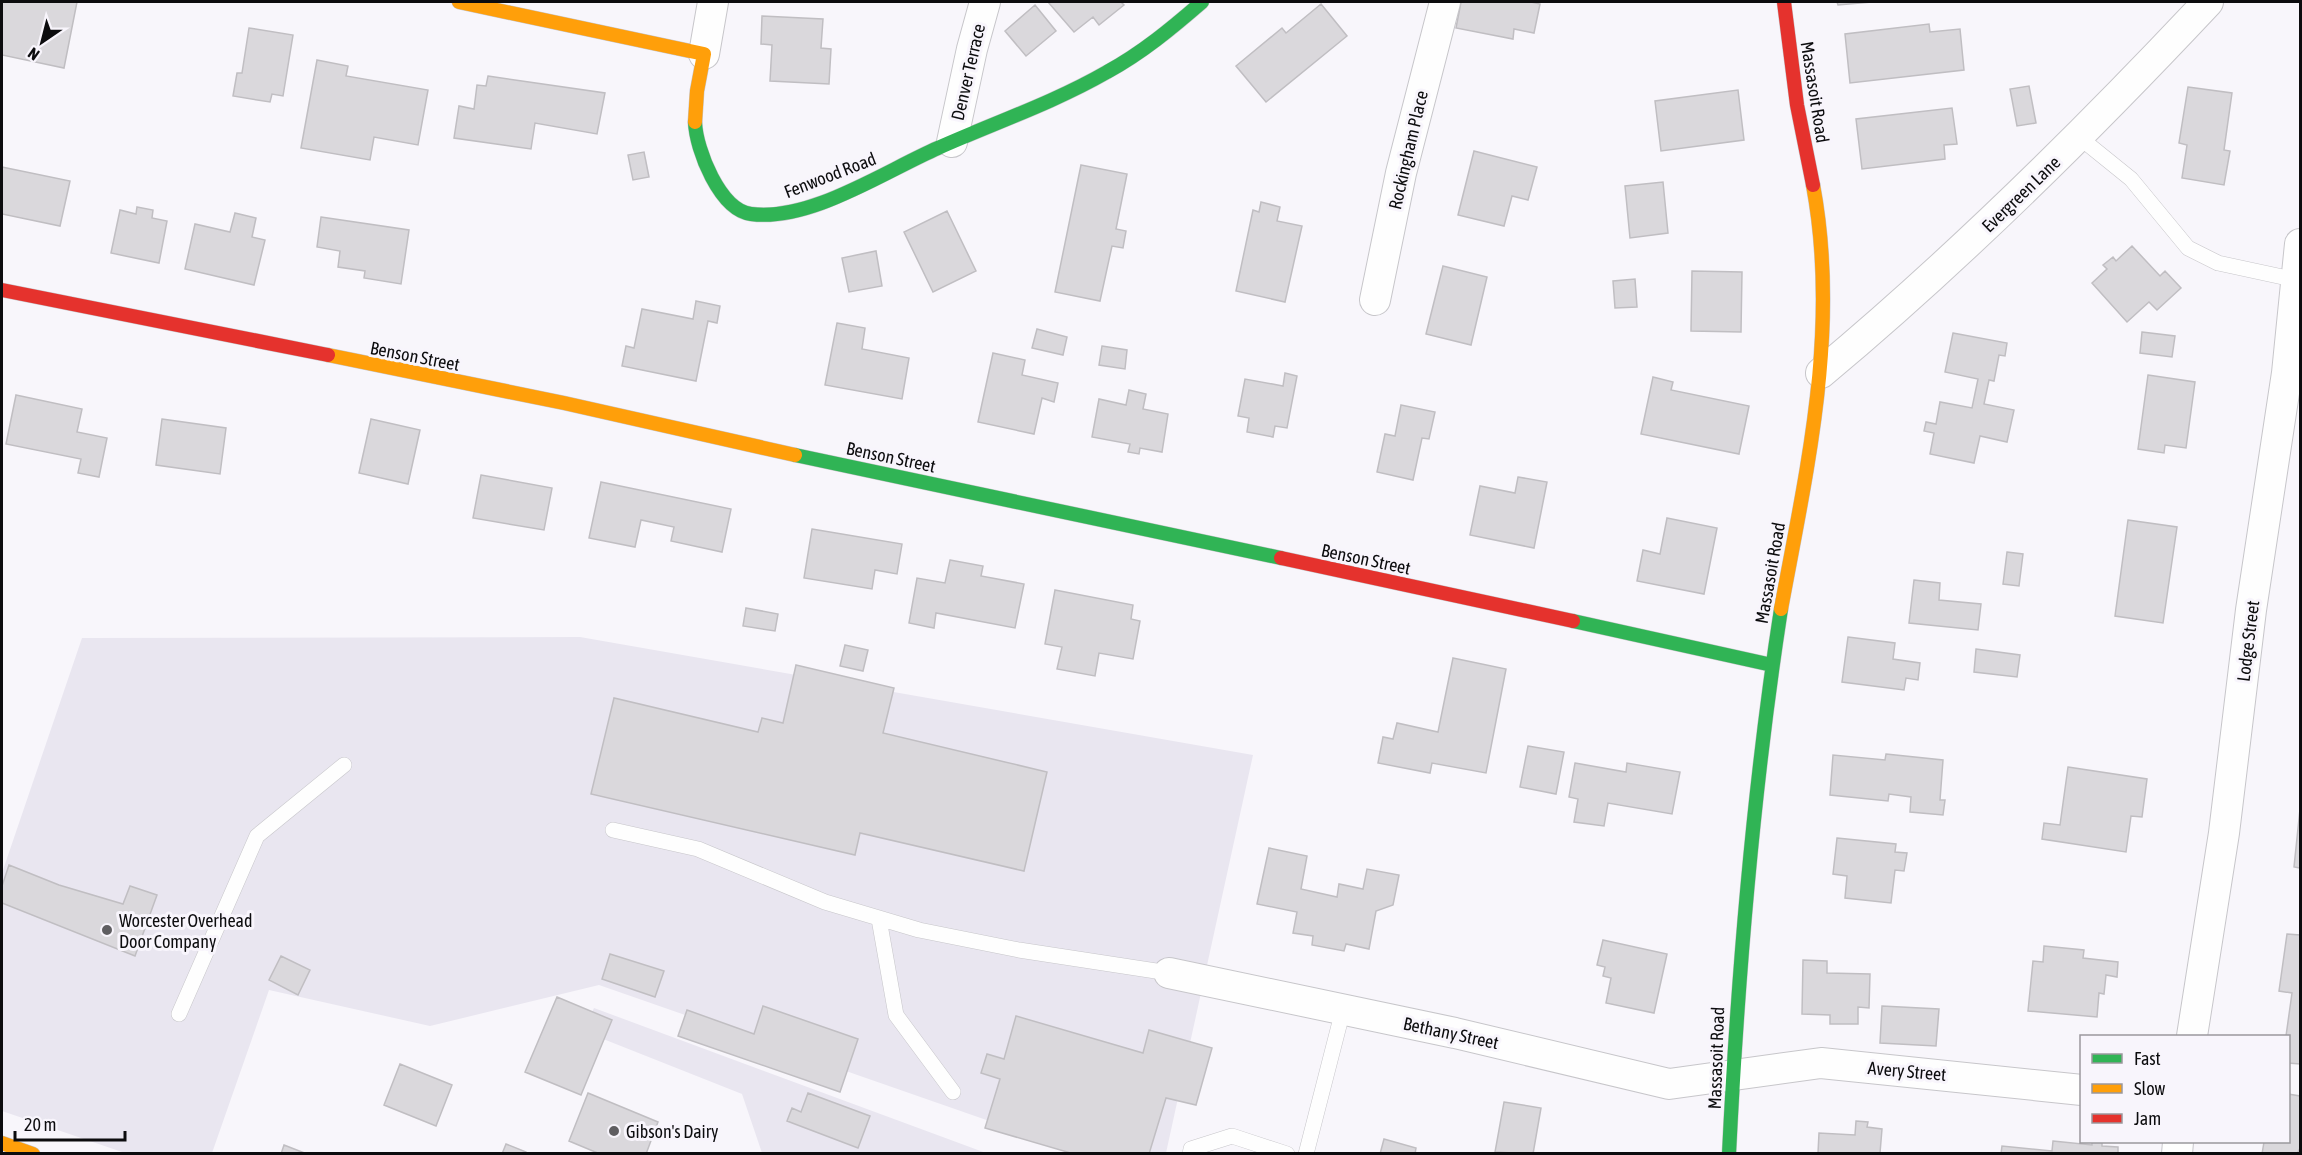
<svg xmlns="http://www.w3.org/2000/svg" width="2302" height="1155" viewBox="0 0 2302 1155" font-family="'Asap Condensed',sans-serif">
  <style>
    .built { fill: #e9e6f0 }
    .building { fill: #dad8dc; stroke: #c0bec2; stroke-width: 1.5 }
    .lines { fill: none; stroke-linecap: round; stroke-linejoin: round }
    .lane-casing { stroke: #c7c6ca; stroke-width: 16 }
    .street-casing { stroke: #c7c6ca; stroke-width: 32 }
    .fast-casing { stroke: #c7c6ca; stroke-width: 15 }
    .slow-casing { stroke: #c7c6ca; stroke-width: 15 }
    .jam-casing { stroke: #c7c6ca; stroke-width: 15 }
    .lane { stroke: #fefefe; stroke-width: 15 }
    .street { stroke: #fefefe; stroke-width: 30 }
    .fast { stroke: #30b455; stroke-width: 14 }
    .slow { stroke: #ff9f0a; stroke-width: 14 }
    .jam { stroke: #e5322d; stroke-width: 14 }
    .poi-dot { fill: #5f5e61; stroke: #f8f5fc; stroke-width: 2 }
    .labels { text-anchor: middle; dominant-baseline: central; stroke-width: 6; stroke-linejoin: round; paint-order: stroke }
    .street-label { font-size: 18px; fill: #0c0c0e; stroke: #f8f5fc }
    .poi-label { font-size: 18px; fill: #0c0c0e; stroke: #f8f5fc; text-anchor: start }
  </style>
  <rect width="100%" height="100%" fill="#f8f6fb"/>
  <path class="built" d="M580 637 1253 755 1166 1153H1081L599 985 430 1026 269 990 212 1153H125L2 1111V873L82 638Z
    M594 1008 986 1153H762L742 1094 583 1031Z"/>
  <path class="building" d="M2 2H77L64 68 2 55Z
    M1048 2H1121L1124 5 1099 25 1093 17 1074 32Z
    M1461 2H1531L1540 4 1534 33 1514 29 1513 39 1456 28Z
    M1837 2H1872L1838 5Z
    M1321 4 1347 36 1266 102 1236 66 1282 28 1286 33Z
    M1035 5 1056 31 1026 56 1005 31Z
    M762 16 823 19 821 48 831 49 829 84 770 81 772 45 761 44Z
    M1929 24 1930 32 1960 29 1964 70 1850 83 1845 34Z
    M249 28 293 35 283 96 272 94 270 102 233 96 237 73H242Z
    M317 60 348 66 346 76 428 90 418 145 374 137 370 160 301 148Z
    M488 76 605 93 597 134 535 123 531 149 454 138 459 106 474 109 477 85 486 86Z
    M2029 86 2036 123 2017 126 2010 89Z
    M2188 87 2232 93 2224 150 2230 151 2224 185 2182 178 2187 145 2179 143Z
    M1738 90 1744 140 1661 151 1655 101Z
    M1952 108 1957 144 1944 145 1945 159 1862 169 1856 119Z
    M1474 151 1537 167 1528 200 1512 196 1504 226 1458 215Z
    M644 152 649 177 633 180 628 155Z
    M1081 165 1127 174 1116 229 1126 231 1123 248 1112 246 1100 301 1055 292Z
    M2 167 70 181 60 226 2 214Z
    M1663 182 1668 233 1630 238 1625 186Z
    M1261 202 1280 207 1277 221 1302 226 1285 302 1236 291 1253 210 1259 212Z
    M137 207 153 210 152 218 167 221 159 263 111 253 120 210 136 214Z
    M947 211 976 271 933 292 904 232Z
    M235 213 256 218 252 237 265 240 254 285 185 269 195 224 230 232Z
    M321 217 409 230 401 284 364 278 365 271 338 267 340 251 317 247Z
    M2132 246 2160 276 2165 271 2181 288 2157 310 2149 302 2127 322 2092 283 2107 269 2103 265 2113 257 2116 261Z
    M876 251 882 286 849 292 842 258Z
    M1443 266 1487 277 1471 345 1426 334Z
    M1692 271 1742 272 1741 332 1691 331Z
    M1635 279 1637 307 1615 308 1613 281Z
    M696 301 720 306 717 323 708 321 696 381 622 366 626 346 634 348 642 309 693 319Z
    M837 323 865 328 862 349 909 358 902 399 825 385Z
    M1037 329 1067 337 1063 355 1032 348Z
    M2142 332 2175 336 2172 357 2140 353Z
    M1953 333 2007 343 2005 356 1999 355 1994 381 1989 380 1984 404 2014 410 2007 442 1980 436 1974 463 1930 454 1934 433 1924 431 1926 422 1936 424 1940 402 1972 408 1978 379 1945 372Z
    M1102 346 1127 350 1125 369 1099 365Z
    M993 353 1025 360 1022 375 1058 383 1054 402 1042 398 1034 434 978 422Z
    M1285 373 1297 376 1287 428 1275 426 1273 437 1247 432 1249 418 1238 416 1245 379 1283 386Z
    M2148 375 2195 382 2186 448 2165 445 2164 453 2138 449Z
    M1653 377 1673 382 1671 390 1749 406 1739 454 1641 434Z
    M1129 390 1146 394 1143 409 1168 414 1162 452 1140 448 1139 454 1128 452 1130 444 1092 437 1099 399 1126 405Z
    M16 395 82 409 77 432 107 438 99 477 78 473 81 459 6 444Z
    M1401 405 1435 412 1429 439 1422 438 1413 480 1377 472 1385 434 1395 436Z
    M162 419 226 428 220 474 156 465Z
    M371 419 420 430 408 484 359 473Z
    M481 475 552 488 544 530 473 518Z
    M1518 477 1547 482 1534 548 1470 535 1480 486 1515 493Z
    M601 482 731 509 722 552 671 541 674 527 641 520 635 547 589 538Z
    M1667 518 1717 528 1704 594 1637 581 1643 550 1660 554Z
    M2128 520 2177 527 2163 623 2115 616Z
    M812 529 902 544 897 574 875 570 872 589 804 578Z
    M2007 552 2023 554 2019 586 2003 584Z
    M950 560 983 566 981 576 1024 584 1015 628 936 613 934 628 909 623 917 578 945 583Z
    M1914 580 1940 583 1939 600 1981 604 1978 630 1909 623Z
    M1055 590 1133 605 1131 619 1140 621 1133 659 1099 653 1095 676 1057 669 1062 647 1045 644Z
    M746 608 778 614 775 631 743 626Z
    M1848 637 1895 643 1893 659 1920 663 1918 680 1906 678 1904 690 1842 682Z
    M845 645 868 650 863 671 840 666Z
    M1976 649 2020 655 2017 677 1974 672Z
    M1453 658 1506 669 1486 773 1432 763 1430 773 1378 763 1383 737 1393 739 1397 723 1438 732Z
    M796 665 894 688 883 733 1047 772 1024 871 860 833 855 855 591 794 614 698 758 732 762 718 783 723Z
    M1528 746 1564 752 1556 794 1520 787Z
    M1886 754 1943 760 1940 800H1945L1943 815 1910 812 1911 797 1889 794 1888 801 1830 795 1833 755 1885 760Z
    M1575 763 1626 772 1627 763 1680 772 1672 814 1608 803 1604 826 1574 822 1578 799 1569 797Z
    M2068 767 2147 779 2142 817 2131 816 2126 852 2042 839 2044 823 2060 825Z
    M2300 809V868L2294 867Z
    M1837 838 1896 844 1895 852 1907 853 1904 871 1895 870 1891 903 1845 898 1847 876 1833 874Z
    M1269 848 1307 856 1301 889 1337 897 1339 884 1363 889 1367 869 1399 875 1393 905 1376 911 1369 949 1346 944 1344 951 1312 945 1313 936 1293 933 1297 912 1257 904Z
    M9 865 59 885 123 904 130 886 157 895 135 956 2 903V886Z
    M2287 934 2300 935V1064L2288 1063V1036H2286L2292 993 2279 991Z
    M1603 940 1667 954 1654 1013 1606 1003 1611 978 1603 976 1605 967 1597 965Z
    M2044 946 2084 950 2083 958 2118 962 2117 977 2106 975 2104 994 2099 993 2097 1017 2028 1011 2033 961 2043 962Z
    M610 954 664 971 655 997 602 979Z
    M281 956 310 970 298 995 269 980Z
    M1803 960 1827 961V973L1870 974 1869 1008 1858 1007V1024H1830V1015L1802 1014Z
    M557 997 612 1020 581 1095 525 1072Z
    M763 1006 858 1039 840 1092 678 1036 687 1010 754 1034Z
    M1882 1006 1939 1009 1936 1046 1880 1043Z
    M1016 1016 1143 1053 1149 1030 1212 1048 1196 1105 1166 1098 1149 1154H1074L985 1128 1000 1079 981 1073 987 1054 1004 1059Z
    M400 1064 452 1085 436 1126 384 1105Z
    M588 1093 658 1122 646 1154H600L569 1141Z
    M808 1093 870 1116 858 1148 787 1121 792 1108 801 1112Z
    M2288 1094 2300 1096V1148L2297 1154H2262L2264 1142H2261H2288Z
    M1504 1102 1541 1108 1533 1154 1495 1152Z
    M1856 1121 1868 1122 1867 1127 1882 1129 1880 1153 1810 1154 1818 1153 1819 1133 1855 1135Z
    M1384 1139 1416 1148 1415 1154H1380Z
    M2053 1141 2092 1145V1142H2102V1146L2118 1147V1154H2001L2002 1146 2052 1151Z
    M506 1144 526 1152V1154H502Z
    M284 1145 307 1154H281Z"/>
  <g class="lines">
    <g class="lane-casing">
      <path id="lane" d="M2079 137 2131 179 2188 248 2218 263 2297 280
        M613 830 698 849 825 902 919 930 1019 950 1169 973
        M879 919 896 1015 953 1092
        M179 1014 257 836 344 765
        M1190 1154 1191 1149 1232 1136 1287 1154
        M1306 1154 1343 1010"/>
    </g>
    <g class="street-casing">
      <path id="street" d="M704 54 713 2
        M952 142 972 49 985 2
        M1375 300 1401 173 1445 2
        M1821 373C1959 258 2085 133 2208 2
        M1169 973 1455 1033 1669 1084 1821 1063 2082 1090
        M2192 1036 2224 833 2251 610 2287 373 2300 244
        M2177 1154 2178 1142"/>
    </g>
    <g class="fast-casing">
      <path id="fast" d="M695 122C696 150 720 210 751 214 810 222 885 171 938 148 994 123 1053 103 1107 72 1142 53 1172 28 1202 2
        M795 455 1281 558
        M1573 621 1772 665
        M1729 1154C1738 971 1753 790 1781 609"/>
    </g>
    <g class="slow-casing">
      <path id="slow" d="M459 2 704 54 697 91 695 122
        M328 355 564 403 795 455
        M1781 609C1807 468 1840 329 1813 185
        M2 1143 33 1154"/>
    </g>
    <g class="jam-casing">
      <path id="jam" d="M1784 2 1797 105 1813 185
        M2 290 328 355
        M1281 558 1573 621"/>
    </g>
    <use href="#lane" class="lane"/>
    <use href="#street" class="street"/>
    <use href="#fast" class="fast"/>
    <use href="#slow" class="slow"/>
    <use href="#jam" class="jam"/>
  </g>
  <g class="poi-dot">
    <circle cx="107" cy="930" r="6"/>
    <circle cx="614" cy="1131" r="6"/>
  </g>
  <g class="labels">
    <g class="street-label">
      <text transform="translate(968 72) rotate(-77)">Denver Terrace</text>
      <text transform="translate(1815 92) rotate(81)">Massasoit Road</text>
      <text transform="translate(1408 150) rotate(-77)">Rockingham Place</text>
      <text transform="translate(830 175) rotate(-21)">Fenwood Road</text>
      <text transform="translate(2021 194) rotate(-44)">Evergreen Lane</text>
      <text transform="translate(415 356) rotate(11)">Benson Street</text>
      <text transform="translate(891 457) rotate(12)">Benson Street</text>
      <text transform="translate(1366 559) rotate(12)">Benson Street</text>
      <text transform="translate(1770 573) rotate(-80)">Massasoit Road</text>
      <text transform="translate(2248 641) rotate(-83)">Lodge Street</text>
      <text transform="translate(1451 1033) rotate(12)">Bethany Street</text>
      <text transform="translate(1716 1058) rotate(-88)">Massasoit Road</text>
      <text transform="translate(1907 1071) rotate(5)">Avery Street</text>
    </g>
    <g class="poi-label">
      <text x="119" y="920">Worcester Overhead<tspan x="119" dy="21">Door Company</tspan></text>
      <text x="626" y="1131">Gibson's Dairy</text>
    </g>
  </g>
  <rect width="2302" height="1155" fill="none" stroke="#0c0c0e" stroke-width="6"/>
  <rect x="2080" y="1035" width="210" height="108" fill="#f8f5fc" stroke="#9a989d" stroke-width="1.5"/>
  <rect x="2092" y="1054" width="30" height="9" fill="#30b455" stroke="#9a989d" stroke-width="1.5"/>
  <text x="2134" y="1065" font-size="18" fill="#0c0c0e">Fast</text>
  <rect x="2092" y="1084" width="30" height="9" fill="#ff9f0a" stroke="#9a989d" stroke-width="1.5"/>
  <text x="2134" y="1095" font-size="18" fill="#0c0c0e">Slow</text>
  <rect x="2092" y="1114" width="30" height="9" fill="#e5322d" stroke="#9a989d" stroke-width="1.5"/>
  <text x="2134" y="1125" font-size="18" fill="#0c0c0e">Jam</text>
  <g transform="translate(42 42) rotate(215)" stroke="#f8f5fc" stroke-width="4.5" paint-order="stroke">
  <path d="M0-4.5L10 22L0 15L-10 22Z" fill="#0c0c0e"/>
  <text y="-9" font-size="16" font-weight="bold" text-anchor="middle" fill="#0c0c0e">N</text>
  </g>
  <path d="M15 1131v9h110v-9" fill="none" stroke="#0c0c0e" stroke-width="3"/>
  <text x="24" y="1131" font-size="18" fill="#0c0c0e" stroke="#f8f5fc" stroke-width="4.5" paint-order="stroke">20 m</text>
</svg>
